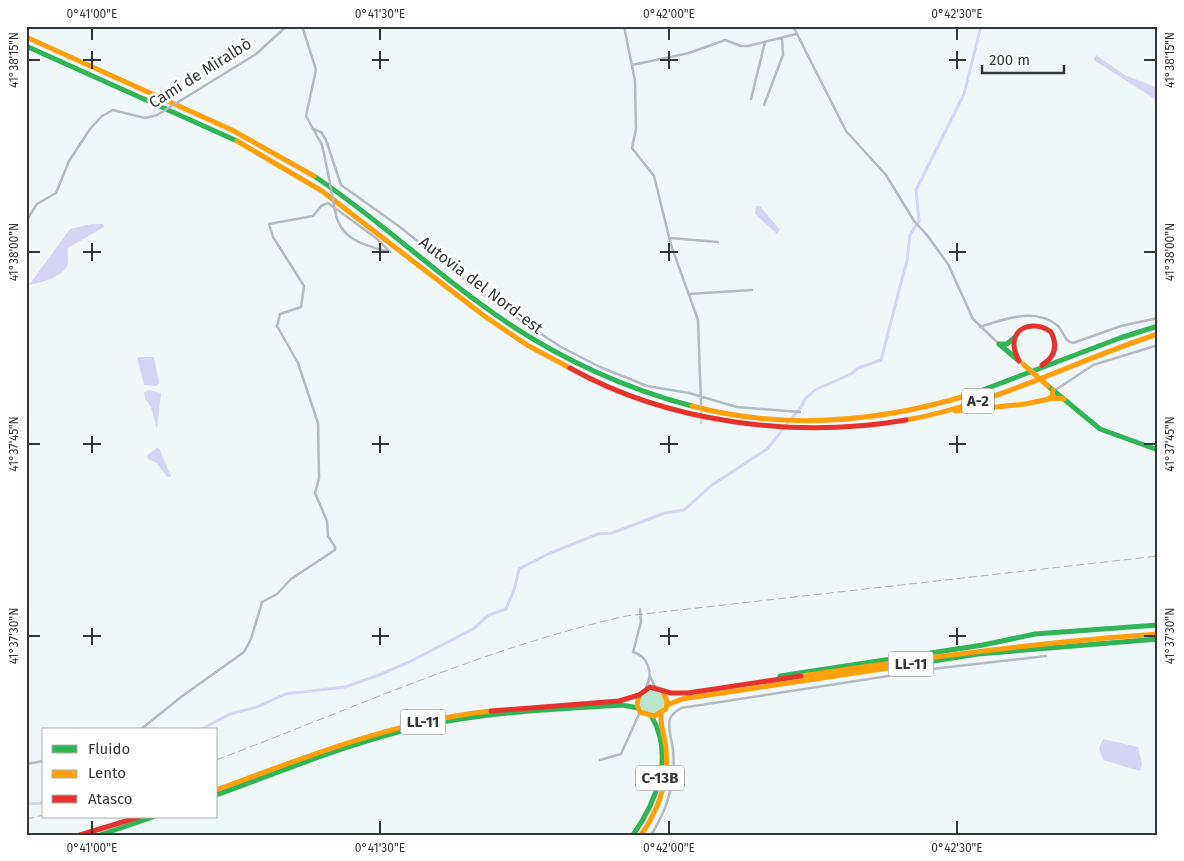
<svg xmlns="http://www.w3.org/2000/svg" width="1184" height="861" viewBox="0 0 1184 861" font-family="'Fira Sans',sans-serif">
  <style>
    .green { fill: #bae5cd }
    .water { fill: #d7d3f5 }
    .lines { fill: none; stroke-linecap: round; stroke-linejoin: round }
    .canal { stroke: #d7d3f5; stroke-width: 3 }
    .street-tunnel { stroke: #cad0d2; stroke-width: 2.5; stroke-dasharray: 2.5 1; stroke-linecap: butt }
    .street { stroke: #b3bac2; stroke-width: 2.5 }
    .fast { stroke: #30b455; stroke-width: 5 }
    .slow { stroke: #ff9f0a; stroke-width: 5 }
    .jam { stroke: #e5322d; stroke-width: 5 }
    .rail { stroke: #adb3b8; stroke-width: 1; stroke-dasharray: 8 4; stroke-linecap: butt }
    .street-bridge { stroke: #b3bac2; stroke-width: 2.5 }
    .slow-bridge { stroke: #ff9f0a; stroke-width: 5 }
    .ticks { fill: none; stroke: #323638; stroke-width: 2 }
    .labels { text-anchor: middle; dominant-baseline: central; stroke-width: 5; stroke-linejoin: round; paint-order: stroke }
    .shield { fill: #fff; stroke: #707274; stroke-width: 1 }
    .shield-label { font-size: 15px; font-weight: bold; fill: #323638 }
    .street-label { font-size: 16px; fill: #323638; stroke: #fff }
    .neatline { fill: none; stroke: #323638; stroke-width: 2 }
    .ticks-label { font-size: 12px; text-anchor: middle; fill: #323638 }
  </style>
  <rect width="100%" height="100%" fill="#f0f7f9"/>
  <path class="green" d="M640 702a12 12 0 1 1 24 0a12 12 0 1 1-24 0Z"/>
  <path class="water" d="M1096 55 1125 75 1158 88V101L1094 60Z
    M756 206H760L780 230 777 234 755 214Z
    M92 224H103L104 227 68 248C67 254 69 259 68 264 64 277 40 283 29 285L70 229Z
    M139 357H154L159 382 157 386 144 385 137 358Z
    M149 390 161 393 157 429 151 407 145 399 144 392Z
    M157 448 160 450 171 477H167L157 463 148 459 147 455Z
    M1103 739 1138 747 1142 764 1140 771 1103 760 1099 748Z"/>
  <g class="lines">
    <path class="canal" d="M200 730 230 714 257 707 285 694 345 687 379 675 409 662 473 629 489 615 506 609 515 587 519 569 548 554 598 534 612 533 665 513 684 510 712 485 767 449 801 407 805 399 815 390 851 374 858 368 881 360 907 260 910 235 919 221 916 190 964 94 981 26
      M26 804 44 803"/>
    <path class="street-tunnel" d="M701 424V408"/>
    <path class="street" d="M302 26 316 70 306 116 322 145 328 173
      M624 26 635 81 636 129 632 148 654 176 671 245 698 320 701 404
      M793 26 846 131 886 175 914 221 927 235 948 264 973 319 998 343
      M632 65 689 53 725 40 741 46H748L796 34
      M188 96 256 54 287 26
      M751 99 765 42
      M764 105 783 55 782 38
      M313 129 321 132 326 140 341 185 400 227 497 305 561 347 600 367 647 386 689 393 737 407 800 412
      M335 211C340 240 364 245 389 252
      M26 221 37 204 56 193 69 161 90 129 102 116 113 110 145 118 157 115
      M670 238 718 242
      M689 294 752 290
      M980 327C1004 319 1036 307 1058 326 1064 332 1064 341 1073 343L1121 326 1158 318
      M1054 391 1093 365 1158 345
      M640 609 641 622 633 652C648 656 654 674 646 687
      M650 676 655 687
      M140 730 181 697 244 652 251 639 262 602 277 594 291 579 335 550V547L328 536 327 521 315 493 319 478 318 423 298 363 277 326 280 314 301 307 304 286 273 237 269 224 313 216 321 206 328 203 376 238 390 252
      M600 760 621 754 640 712
      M26 764 44 761
      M651 835C667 810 676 780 673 750 672 740 667 728 670 719 672 714 676 711 681 708L940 668 1046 656"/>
    <path class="fast" d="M26 46 237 141
      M314 176C373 215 425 264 482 305 546 352 616 386 692 406
      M999 344 1019 361
      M999 344H1007L1014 338
      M1048 386 1100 429 1158 450
      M972 394 1120 338 1158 326
      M902 666 978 654 1158 639
      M780 676 983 645 1035 634 1158 625
      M216 795C283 771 349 743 418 727 485 712 554 709 622 705L638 708
      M100 835 153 817
      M633 835C657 801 674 756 652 717"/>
    <path class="slow" d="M26 37 232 130 314 176
      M237 141 322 191 483 315 527 345 570 368
      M1048 399 1052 396 1053 390
      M692 406C786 431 881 422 972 394
      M955 411 1025 404 1054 398 1064 399
      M906 420C993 405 1074 361 1158 334
      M801 676C920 658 1038 642 1158 634
      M639 695 637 705 640 712 654 716 666 709 667 701 663 692
      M667 705 682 699 902 666
      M216 790C306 757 395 721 491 711
      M641 835C659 809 669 781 666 749 665 737 660 726 661 714"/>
    <path class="jam" d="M1019 361C1017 356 1014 351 1014 345 1014 324 1037 322 1051 332 1058 346 1055 357 1042 365
      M570 368C668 423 796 439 906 420
      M491 711 619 701 639 695 650 687 671 693H688L801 676
      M80 835 139 817"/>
    <path class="rail" d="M216 760C352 709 484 648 626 616L1158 556
      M26 819 44 815"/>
    <path class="street-bridge" d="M157 115 188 96
      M328 173 335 211"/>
    <path class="slow-bridge" d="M1023 364 1048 386"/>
  </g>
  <path class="ticks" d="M92 28V40M380 28V40M669 28V40M957 28V40M92 51V69M380 51V69M669 51V69M957 51V69M28 60H40M83 60H101M372 60H389M660 60H678M949 60H966M1144 60H1156M92 243V261M380 243V261M669 243V261M957 243V261M28 252H40M83 252H101M372 252H389M660 252H678M949 252H966M1144 252H1156M92 436V453M380 436V453M669 436V453M957 436V453M28 444H40M83 444H101M372 444H389M660 444H678M949 444H966M1144 444H1156M92 628V645M380 628V645M669 628V645M957 628V645M28 636H40M83 636H101M372 636H389M660 636H678M949 636H966M1144 636H1156M92 821V834M380 821V834M669 821V834M957 821V834"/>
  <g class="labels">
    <g class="shield">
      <rect x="962" y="388.5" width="32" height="25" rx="4"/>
      <rect x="888.5" y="651.5" width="45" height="25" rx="4"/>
      <rect x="400.5" y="709.5" width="45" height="25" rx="4"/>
      <rect x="636" y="765.5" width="48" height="25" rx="4"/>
    </g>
    <g class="shield-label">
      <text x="978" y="401">A-2</text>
      <text x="911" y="664">LL-11</text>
      <text x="423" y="722">LL-11</text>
      <text x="660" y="778">C-13B</text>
    </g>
    <g class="street-label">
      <text transform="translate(200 73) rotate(-32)">Camí de Miralbò</text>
      <text transform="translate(481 285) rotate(37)">Autovia del Nord-est</text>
    </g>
  </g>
  <rect width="1184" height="861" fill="none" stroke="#ffffff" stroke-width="55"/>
  <rect x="42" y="728" width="175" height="90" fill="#ffffff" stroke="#adafaf"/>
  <rect x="52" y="745" width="25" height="8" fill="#30b455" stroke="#adafaf"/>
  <text x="88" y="754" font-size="15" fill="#323638">Fluido</text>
  <rect x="52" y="770" width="25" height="8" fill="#ff9f0a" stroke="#adafaf"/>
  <text x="88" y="778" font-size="15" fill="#323638">Lento</text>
  <rect x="52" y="795" width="25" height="8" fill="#e5322d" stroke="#adafaf"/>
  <text x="88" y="804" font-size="15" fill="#323638">Atasco</text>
  <path d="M982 65v8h82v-8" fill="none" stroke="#323638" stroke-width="2.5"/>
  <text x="989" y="65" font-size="15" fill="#323638" stroke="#ffffff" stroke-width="4" paint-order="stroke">200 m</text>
  <rect x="28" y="28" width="1128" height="806" class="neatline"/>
  <g class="ticks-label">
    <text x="92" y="18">0°41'00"E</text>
    <text x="380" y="18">0°41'30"E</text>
    <text x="669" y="18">0°42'00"E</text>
    <text x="957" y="18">0°42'30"E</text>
    <text transform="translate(14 60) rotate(-90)" y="4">41°38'15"N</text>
    <text transform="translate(1170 60) rotate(-90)" y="4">41°38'15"N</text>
    <text transform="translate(14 252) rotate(-90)" y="4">41°38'00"N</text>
    <text transform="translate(1170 252) rotate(-90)" y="4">41°38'00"N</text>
    <text transform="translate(14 444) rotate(-90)" y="4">41°37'45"N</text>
    <text transform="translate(1170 444) rotate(-90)" y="4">41°37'45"N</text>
    <text transform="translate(14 636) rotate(-90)" y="4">41°37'30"N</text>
    <text transform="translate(1170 636) rotate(-90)" y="4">41°37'30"N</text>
    <text x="92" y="852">0°41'00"E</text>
    <text x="380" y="852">0°41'30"E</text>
    <text x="669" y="852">0°42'00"E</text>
    <text x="957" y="852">0°42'30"E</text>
  </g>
</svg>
